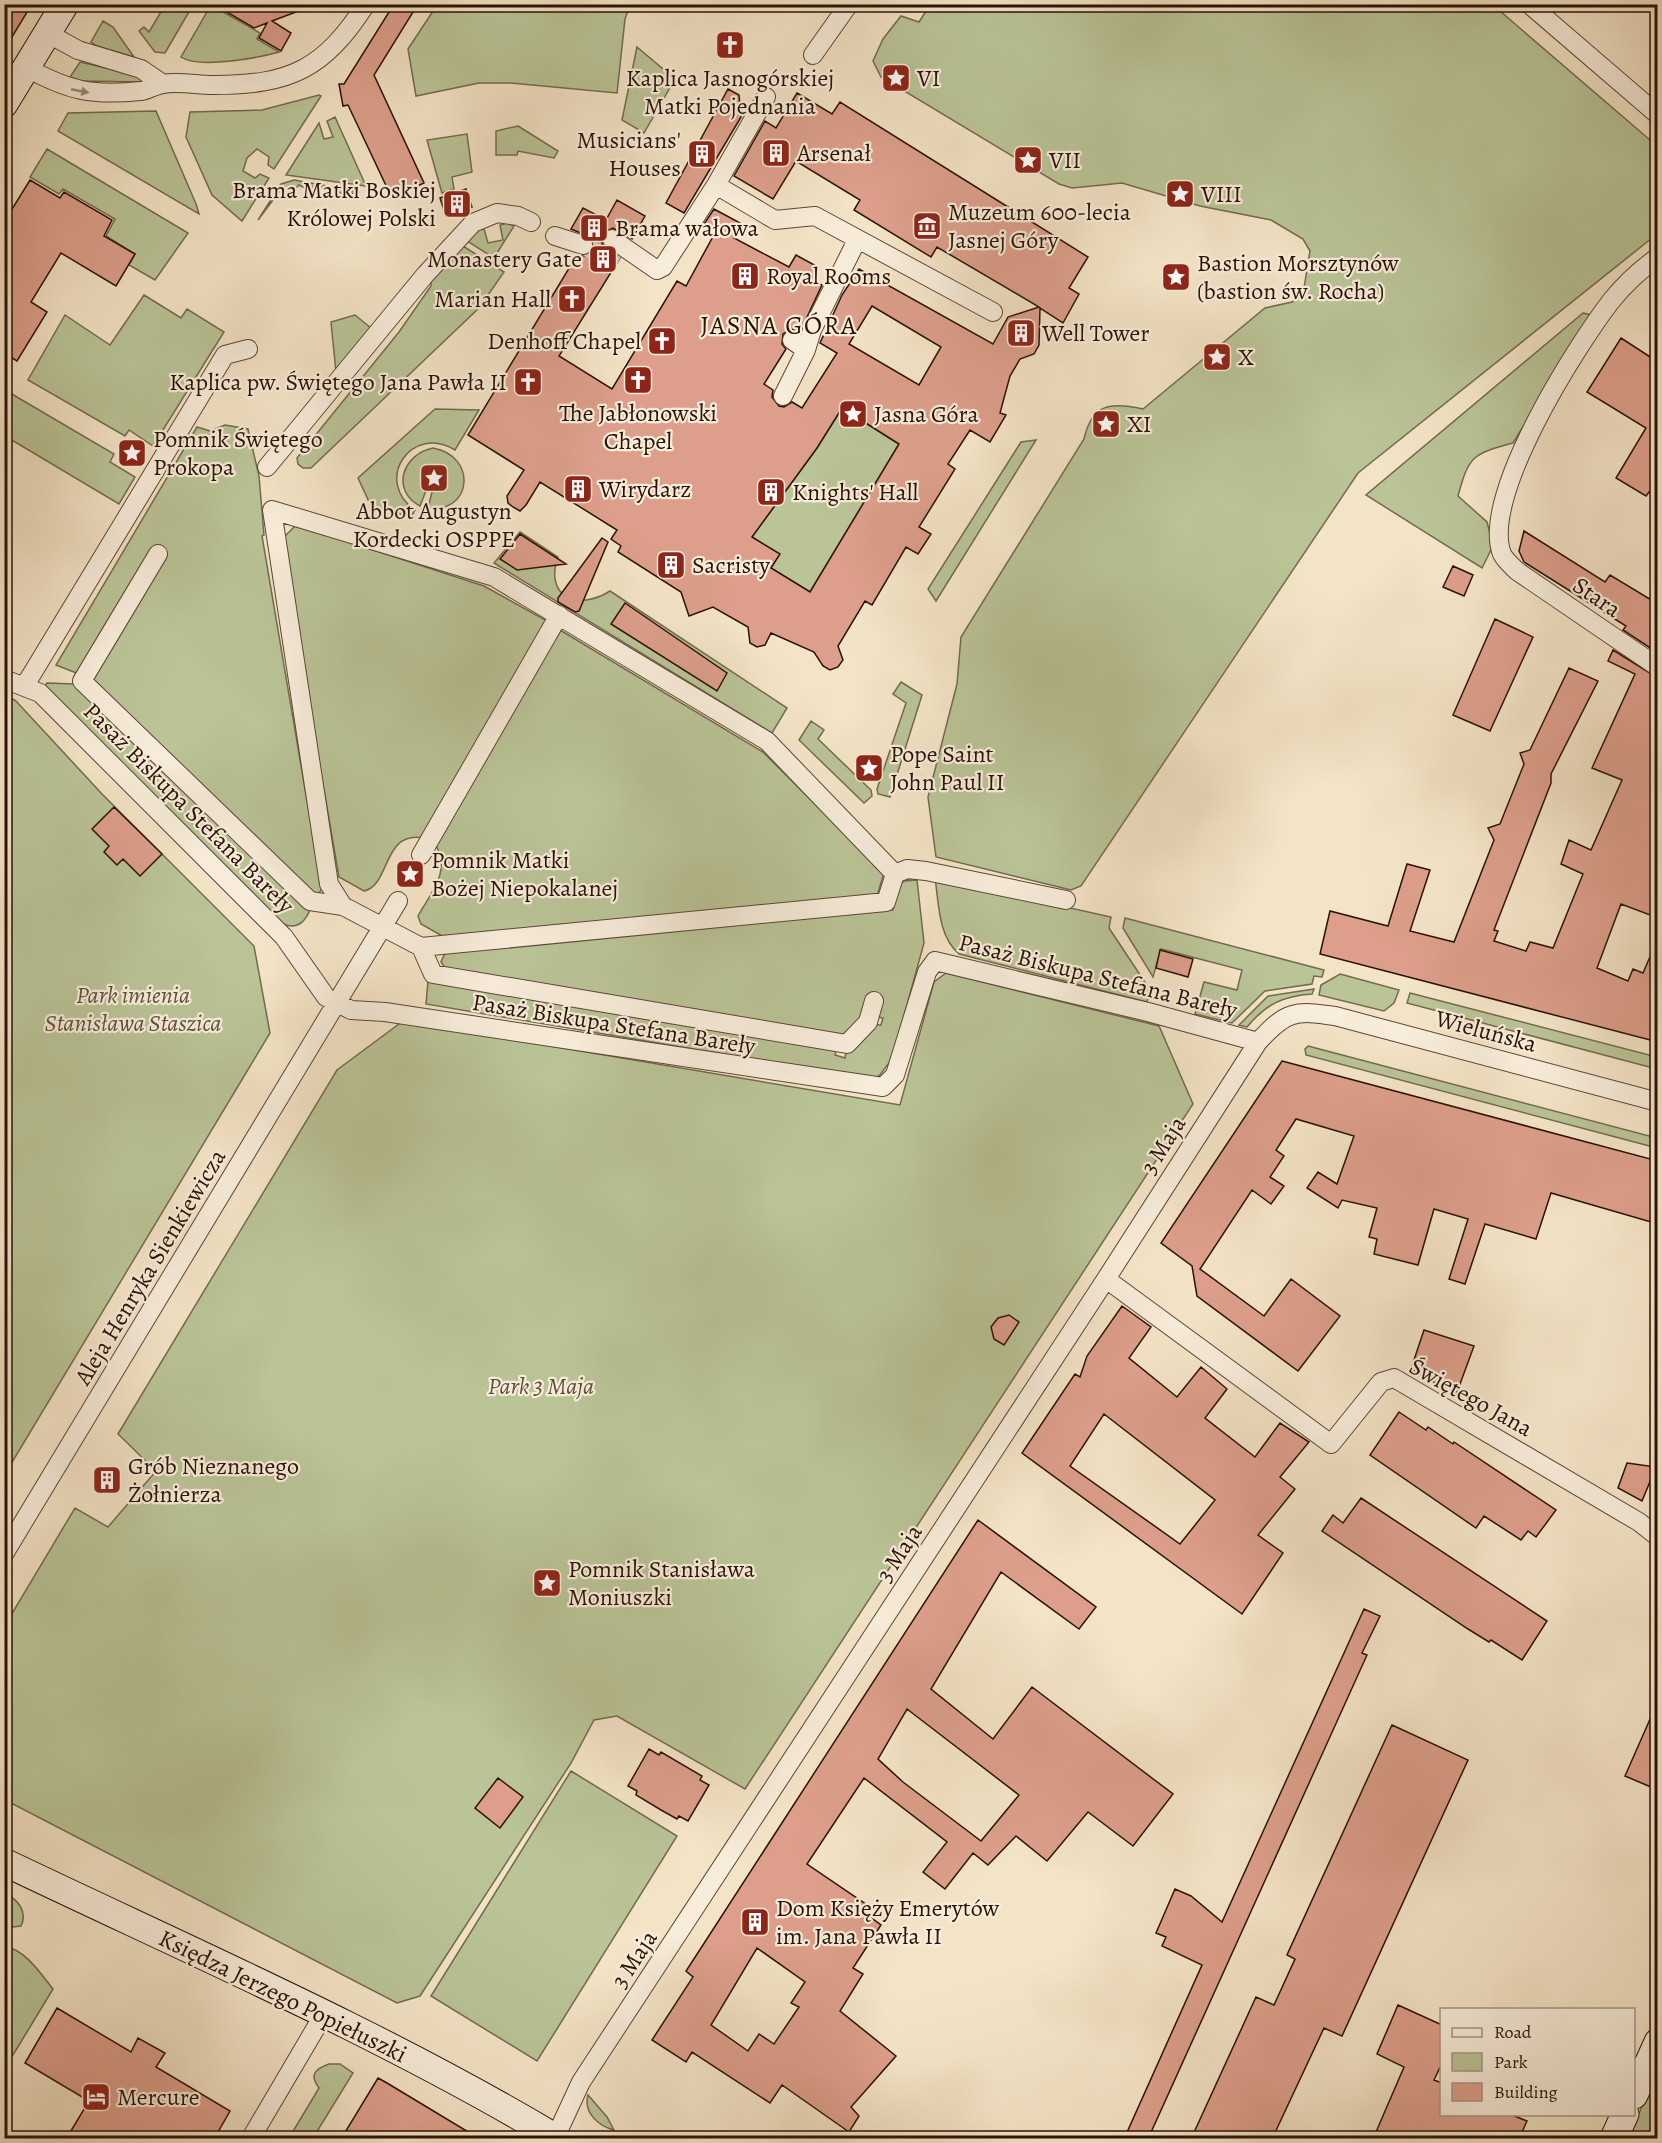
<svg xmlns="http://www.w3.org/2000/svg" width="1662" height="2143" viewBox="0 0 1662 2143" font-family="Alegreya,serif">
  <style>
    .green { fill: #bac497; stroke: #726b4e; stroke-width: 1.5 }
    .building { fill: #dd9f8b; stroke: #2a1206; stroke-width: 1.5; fill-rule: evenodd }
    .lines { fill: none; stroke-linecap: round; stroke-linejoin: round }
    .street-tunnel { stroke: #d6c4aa; stroke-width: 18; stroke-dasharray: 18 9; stroke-linecap: butt }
    .street-casing { stroke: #5c4636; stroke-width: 20 }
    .secondary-casing { stroke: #2a1206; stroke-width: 29 }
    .street { stroke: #f8eddb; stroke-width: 18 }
    .secondary { stroke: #f8eddb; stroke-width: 27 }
    .oneway { fill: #9b8a7b }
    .labels { text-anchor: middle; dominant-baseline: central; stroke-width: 4.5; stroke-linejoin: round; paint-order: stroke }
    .poi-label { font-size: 24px; fill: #2a1206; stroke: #f8eddb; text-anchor: start }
    .street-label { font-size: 24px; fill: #2a1206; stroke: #f8eddb }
    .park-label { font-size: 24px; font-style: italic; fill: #5c5039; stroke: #f8eddb }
    .neighbourhood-label { font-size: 26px; letter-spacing: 1.5px; fill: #2a1206; stroke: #f8eddb }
  </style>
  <rect width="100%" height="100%" fill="#f4e4c7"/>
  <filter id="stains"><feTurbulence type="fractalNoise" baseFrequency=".00333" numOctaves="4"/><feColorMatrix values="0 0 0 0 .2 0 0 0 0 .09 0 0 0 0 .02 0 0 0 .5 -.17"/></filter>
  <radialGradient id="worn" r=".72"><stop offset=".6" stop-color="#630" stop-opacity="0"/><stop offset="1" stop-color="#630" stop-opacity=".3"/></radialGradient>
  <path class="green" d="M165 5H193L165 53 155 52 139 31 144 27 149 32Z
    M211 5 260 33 257 39 279 52C258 58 199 69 181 57Z
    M437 5H630L625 19 617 93 511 83H479L416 96 408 49Z
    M930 5H1493L1657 146V234L1358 473 1081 886 1071 890 936 857 928 797 957 684 961 637 1084 439C1092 403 1111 402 1143 409L1265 308 1292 302 1303 294 1310 251 1303 239 1271 220 1200 206 1122 183 1072 188 1059 184 881 77 873 61 883 39 901 16 919 22Z
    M103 21 113 27 134 57 97 46 91 42Z
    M637 47 675 79 644 133 622 120Z
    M80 62 141 76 142 82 82 81 70 77Z
    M319 95 321 96 274 169 268 165 269 157 257 149 247 158 243 171 255 178 260 174 269 178 242 221 212 195 186 137 190 112 262 110Z
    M156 111 196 204 199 214 58 131 68 113Z
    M335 117 366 186 286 175 319 123 324 139 333 137 327 121Z
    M518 126 558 151 554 158 518 151 517 155H496V131Z
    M467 134 472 172 452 177 454 189 442 193 427 140Z
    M47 149 188 233 155 280 129 265 135 254 106 236 115 219 63 189 59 194 30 177Z
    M294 180 360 192 343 195C336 188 314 185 305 188L299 185 292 192 284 190 279 192 258 220 281 184Z
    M507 223 514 226 494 258 467 241 480 229H484L488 243 503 240 500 225Z
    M463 246 504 272 479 308 311 468H303L298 464 297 458 399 332 431 286V280Z
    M144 295 181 318 187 309 224 332 153 446 129 430 125 436 28 380 65 315 110 345Z
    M1583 313 1592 315 1513 443C1473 454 1469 455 1458 496L1487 522 1493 546 1482 568 1366 495Z
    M355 315 371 328 336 372 331 322Z
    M5 390 114 454 110 462 135 477 119 504 5 436Z
    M842 408 899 444 810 592 771 568 779 554 752 537 817 448Z
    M435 409 479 410 455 450C411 423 373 481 415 510L411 517 371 506 358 478Z
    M225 425 248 429 259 476 264 535 262 536 322 889 318 894H310L94 680 92 672 79 674 56 665 197 427 210 431Z
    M1036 440 936 601 928 589 1021 442Z
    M433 448C478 456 472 514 428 508L434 484 438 485 441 474 430 470 426 481 429 483 420 506C390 490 403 454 433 448Z
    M296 525 484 586 547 621 424 838C382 830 391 885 364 891L339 877 281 540Z
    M520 532 558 557C544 596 577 612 610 591L787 708 772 733 494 563Z
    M560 630 763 752 884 873 877 896 451 941 421 924 418 916C431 893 452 870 435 844Z
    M901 682 922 695 890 797 878 794 877 789 906 703 893 694Z
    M47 683 74 684 92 696 310 910C305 922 297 930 283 924L45 686Z
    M5 694 16 701 102 794 254 946 270 1033 5 1474Z
    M811 721 824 730 818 739 871 790 872 796 864 803 799 740Z
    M935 878 1111 917 1109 928 1150 990 1147 1002 959 954C938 936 939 904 935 878Z
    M917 880 924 943 892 1059 879 1076 870 1079 426 1004 428 981 837 1048 835 1055 845 1058 846 1052 877 1025H881L883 1018C867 1014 856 1028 845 1037L446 969 441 962 446 951 874 908 893 910 898 886 904 881Z
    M1125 918 1324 970 1322 977 1314 976 1312 984 1265 991 1232 1023 1195 1014 1204 982 1237 990 1242 970 1161 949 1153 977 1123 928Z
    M946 973 1159 1026 1193 1104 745 1789 617 1716 594 1720 571 1763 420 1996 397 2003 9 1802 4 1783V1627L75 1508 108 1527 156 1471 118 1434 337 1070 403 1021 900 1105 934 982Z
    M1340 974 1399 990 1394 1003 1384 1011 1319 995 1321 985Z
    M1314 989 1312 994C1283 996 1266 1004 1247 1027L1239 1025 1268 996Z
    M1410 993 1657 1057V1069L1407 1003Z
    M1308 1046 1657 1138V1148L1306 1055 1305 1049Z
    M571 1771 677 1836 537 2061 431 1996Z
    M4 1893C18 1899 28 1912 21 1926L12 1927 5 1923Z
    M4 1946C26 1950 40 1973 53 1989L10 2060 4 2059Z
    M329 2064H340L353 2073 313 2138H289L319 2088C309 2075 315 2069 329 2064Z
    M1657 2073V2138H1628Z
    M588 2095 607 2117 614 2130C598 2126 583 2112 588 2095Z"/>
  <path class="building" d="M4 4H32L4 50Z
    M213 4H312V6L272 21 291 33 281 51 259 38 267 23 254 28Z
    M394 4H418L374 75 424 183 407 191 406 187 390 194 348 105 343 106 339 84H344Z
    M728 89 739 95 741 117 684 213 666 203Z
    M797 93 832 114 840 102 1088 257 1069 288 1079 294 1063 323 1040 308 1039 345 1034 354 1020 359 1010 376 1000 413 1006 415 990 442 970 430 948 464 955 469 919 527 931 534 918 554 906 547 872 605 865 601 838 646 843 660 838 667 830 670 823 666 814 652 771 633 765 645 757 647 750 643 748 627 713 607 689 616 681 592 618 552 621 546 611 539 617 530 540 482 526 505 520 511 513 507 508 503 507 496 524 470 468 435 577 255 586 256 593 249 591 237 571 229 583 208 606 220 617 200 645 216 632 239 613 228 602 233V244L620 258 559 356 612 389 677 281 686 286 716 231 704 224 714 209 742 224 734 238 789 267 796 255 818 267 811 279 822 285 800 332 792 329 783 334 782 344 786 349 764 384 773 390 772 397 779 406 784 407 792 402 802 408 837 353 820 343 842 295 859 269 993 344 1008 317 1039 307 937 247 931 257 854 210 860 200 796 161 773 199 734 176 765 121 776 128ZM872 306 941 347 919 385 849 344ZM842 408 899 444 810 592 771 568 780 554 752 537 817 448Z
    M30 180 60 198 64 192 112 220 104 236 135 254 116 286 61 253 31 302 47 312 17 361 4 353V222Z
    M466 189 472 207 446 216 440 198Z
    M1621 338 1658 362V498L1649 492 1646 496 1616 478 1646 428 1587 392Z
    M1524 531 1605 582 1610 575 1658 604V653L1623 630 1626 626 1524 562 1519 551Z
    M520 534 566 564 517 570 500 559Z
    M602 538 608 542 579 611 575 612 558 602V598Z
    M1453 566 1473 575 1464 596 1443 587Z
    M625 603 727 673 717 691 611 624Z
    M1495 619 1533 637 1490 731 1453 715Z
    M1613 650 1658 678V918L1621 904 1597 968 1628 981 1633 969 1643 973 1658 938V1042L1320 954 1330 911 1388 926 1407 864 1430 870 1410 931 1454 942 1494 840 1488 828 1500 824 1524 764 1520 753 1530 750 1569 668 1598 681 1551 774V783L1494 930 1498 931 1494 941 1526 951 1530 942 1553 948 1583 874 1561 864 1569 840 1591 850 1622 780 1592 768 1635 674 1608 661Z
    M114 807 162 854 140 876 123 859 117 865 104 852 109 846 92 829Z
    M1160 950 1193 959 1188 977 1156 968Z
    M1282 1061 1658 1161V1224L1551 1193 1536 1239 1485 1224 1465 1284 1449 1279 1468 1219 1434 1209 1418 1265 1374 1254 1377 1239 1369 1237 1377 1208 1342 1200 1338 1208 1307 1188 1318 1172 1337 1184 1354 1136 1296 1119 1276 1150 1284 1156 1270 1177 1284 1186 1271 1204 1252 1190 1200 1269 1264 1316 1291 1279 1340 1316 1298 1371 1197 1296 1192 1266 1161 1243Z
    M1122 1306 1151 1327 1129 1358 1177 1397 1201 1367 1227 1389 1205 1418 1255 1457 1280 1423 1309 1442 1280 1477 1295 1489 1258 1535 1283 1553 1242 1614 1022 1453 1075 1374 1080 1377 1087 1356ZM1104 1414 1215 1500 1180 1544 1070 1466Z
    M1009 1315 1019 1322 1004 1345 994 1339 991 1327 998 1318Z
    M1424 1330 1474 1346 1456 1395 1411 1369Z
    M1399 1412 1426 1430 1428 1427 1453 1444 1454 1442 1556 1510 1536 1537 1528 1531 1521 1540 1484 1516 1476 1528 1370 1455Z
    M1627 1463 1656 1467 1642 1501 1618 1488Z
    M1361 1498 1547 1621 1522 1660 1491 1640 1489 1642 1468 1629 1322 1531 1333 1515 1343 1523Z
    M978 1520 1096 1607 1079 1629 1001 1572 931 1689 993 1739 1032 1687 1173 1794 1133 1846 1088 1812 1047 1861 1016 1836 988 1865 973 1853 945 1889 923 1872 947 1842 864 1778 807 1864 867 1905 862 1911 881 1925 853 1968 863 1974 840 2011 896 2056 851 2107 859 2116 849 2132 782 2085 770 2103 692 2052 686 2062 652 2040 693 1977 686 1971 690 1965ZM907 1709 1019 1795 981 1841 903 1782 878 1759ZM757 1948 805 1982 791 2003 799 2007 774 2044 759 2034 748 2051 711 2025Z
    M1364 1609 1380 1616 1362 1653 1367 1655 1329 1739 1148 2139H1124L1202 1965 1162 1946 1166 1937 1156 1933 1175 1889 1191 1896 1222 1922Z
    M1658 1701V1790L1625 1776Z
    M1392 1725 1468 1760 1342 2036 1324 2028 1272 2139H1191L1256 1997 1274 2005 1295 1959 1287 1955Z
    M649 1749 659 1755 661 1752 702 1776 700 1780 709 1785 688 1821 679 1816 677 1819 661 1810 636 1795 637 1791 628 1786Z
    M498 1778 523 1797 500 1828 475 1808Z
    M1398 2005 1442 2025V2063L1434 2080 1442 2083V2115H1512L1527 2121 1519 2139H1373L1404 2067 1377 2054Z
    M57 2008 131 2052 138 2038 165 2053 156 2067 230 2111 214 2139H66L89 2101 25 2063Z
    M378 2078 387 2083 480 2139H341Z"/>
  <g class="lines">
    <path class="street-tunnel" d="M583 245 617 264"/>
    <g class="street-casing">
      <path id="street" d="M1529 4 1658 115
        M47 33 78 50 141 69 163 84
        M813 55 849 4
        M27 68C70 91 91 96 141 91 148 90 155 85 163 84 178 81 197 85 213 85 291 85 324 69 366 4
        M716 185 775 220 815 216 993 312
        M555 236 583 245
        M612 239 657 270 663 267 716 185 766 97
        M1658 257C1641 269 1624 285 1611 301 1576 347 1480 497 1502 554 1505 560 1512 566 1517 571L1658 667
        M806 350 812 330 857 240
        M783 396 806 350 792 340
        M267 467 425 275 473 223 497 213 518 216 531 222
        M158 554 82 681 310 901 343 906 421 947 886 902 895 874
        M4 679 40 693 284 937 326 997 351 1010 385 1012 883 1087 895 1075 927 972 935 961 1148 1012 1258 1042
        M24 687 225 355 248 349
        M421 855 559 615
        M343 906 329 884 272 510 494 577 767 741 895 874 907 869 926 871 1066 900
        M421 947 433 974 847 1044 868 1022 874 1001
        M1106 1279 1331 1444 1381 1382 1394 1378 1639 1522 1658 1537
        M4 1554 398 901
        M251 2138 324 2014
        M555 2138 581 2082 1106 1279 1258 1042C1286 1011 1295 1010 1335 1016L1658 1102"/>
    </g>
    <g class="secondary-casing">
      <path id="secondary" d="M4 104 65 4
        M4 1862C190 1951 380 2033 556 2138
        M1634 2095 1658 2042
        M1614 2138 1625 2114"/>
    </g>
    <use href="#street" class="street"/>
    <use href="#secondary" class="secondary"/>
  </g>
  <defs><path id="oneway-solid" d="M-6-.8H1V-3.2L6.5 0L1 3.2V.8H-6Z" transform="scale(1.5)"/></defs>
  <use class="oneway" href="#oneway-solid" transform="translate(80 91) rotate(11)"/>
  <defs>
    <g id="church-square" transform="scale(1.5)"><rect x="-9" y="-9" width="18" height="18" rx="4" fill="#8f2418" stroke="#f8eddb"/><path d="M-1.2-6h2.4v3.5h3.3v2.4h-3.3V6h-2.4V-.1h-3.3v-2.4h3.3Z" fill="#fff"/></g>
    <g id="sight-square" transform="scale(1.5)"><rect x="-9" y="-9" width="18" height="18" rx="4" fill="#8f2418" stroke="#f8eddb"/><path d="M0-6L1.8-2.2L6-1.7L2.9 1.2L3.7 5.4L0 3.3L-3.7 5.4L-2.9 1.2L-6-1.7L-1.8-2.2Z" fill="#fff"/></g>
    <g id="building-square" transform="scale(1.5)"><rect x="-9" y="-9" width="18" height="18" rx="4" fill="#8f2418" stroke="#f8eddb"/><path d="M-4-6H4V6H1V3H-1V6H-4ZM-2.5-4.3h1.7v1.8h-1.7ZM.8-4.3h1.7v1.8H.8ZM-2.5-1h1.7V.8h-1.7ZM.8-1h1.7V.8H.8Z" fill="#fff"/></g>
    <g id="museum-square" transform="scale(1.5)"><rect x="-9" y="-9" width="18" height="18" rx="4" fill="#8f2418" stroke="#f8eddb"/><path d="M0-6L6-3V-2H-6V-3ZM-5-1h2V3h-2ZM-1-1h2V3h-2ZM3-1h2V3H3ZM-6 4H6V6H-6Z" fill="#fff"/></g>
    <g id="hotel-square" transform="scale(1.5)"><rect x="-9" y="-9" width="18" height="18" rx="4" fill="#8f2418" stroke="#f8eddb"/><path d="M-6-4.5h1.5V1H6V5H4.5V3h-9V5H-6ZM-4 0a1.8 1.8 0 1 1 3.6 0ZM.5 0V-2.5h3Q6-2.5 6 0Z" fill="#fff"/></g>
  </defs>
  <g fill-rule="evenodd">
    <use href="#church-square" x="730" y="45"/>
    <use href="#sight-square" x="896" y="78"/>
    <use href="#building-square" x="776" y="153"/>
    <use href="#building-square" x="702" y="154"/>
    <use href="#sight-square" x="1028" y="160"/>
    <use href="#sight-square" x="1180" y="194"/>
    <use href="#building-square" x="457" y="204"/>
    <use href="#museum-square" x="927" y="226"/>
    <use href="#building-square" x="594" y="228"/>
    <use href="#building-square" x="603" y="259"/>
    <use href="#building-square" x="745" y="276"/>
    <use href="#sight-square" x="1176" y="277"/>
    <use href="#church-square" x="572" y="299"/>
    <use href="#building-square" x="1021" y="333"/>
    <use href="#church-square" x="662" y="341"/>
    <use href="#sight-square" x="1217" y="357"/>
    <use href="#church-square" x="638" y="380"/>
    <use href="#church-square" x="528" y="382"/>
    <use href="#sight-square" x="853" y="414"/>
    <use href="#sight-square" x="1106" y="424"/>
    <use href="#sight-square" x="132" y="453"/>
    <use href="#sight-square" x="434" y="478"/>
    <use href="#building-square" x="578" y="489"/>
    <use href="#building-square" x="771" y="492"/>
    <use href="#building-square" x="671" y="565"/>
    <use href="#sight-square" x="869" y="768"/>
    <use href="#sight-square" x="410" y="874"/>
    <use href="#building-square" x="107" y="1480"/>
    <use href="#sight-square" x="547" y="1583"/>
    <use href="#building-square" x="755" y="1922"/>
    <use href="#hotel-square" x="96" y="2097"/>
  </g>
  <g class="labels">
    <g class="poi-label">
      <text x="730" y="78" text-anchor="middle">Kaplica Jasnogórskiej<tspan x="730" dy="28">Matki Pojednania</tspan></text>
      <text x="917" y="78">VI</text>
      <text x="681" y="140" text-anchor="end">Musicians'<tspan x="681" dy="28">Houses</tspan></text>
      <text x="797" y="153">Arsenał</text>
      <text x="1049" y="160">VII</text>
      <text x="436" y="190" text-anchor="end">Brama Matki Boskiej<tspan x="436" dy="28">Królowej Polski</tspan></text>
      <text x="1201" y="194">VIII</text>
      <text x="948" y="212">Muzeum 600-lecia<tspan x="948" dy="28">Jasnej Góry</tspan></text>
      <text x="615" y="228">Brama wałowa</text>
      <text x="582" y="259" text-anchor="end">Monastery Gate</text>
      <text x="1197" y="263">Bastion Morsztynów<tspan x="1197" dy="28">(bastion św. Rocha)</tspan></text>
      <text x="766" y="276">Royal Rooms</text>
      <text x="551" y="299" text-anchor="end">Marian Hall</text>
      <text x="1042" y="333">Well Tower</text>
      <text x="641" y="341" text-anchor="end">Denhoff Chapel</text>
      <text x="1238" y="357">X</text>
      <text x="507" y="382" text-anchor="end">Kaplica pw. Świętego Jana Pawła II</text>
      <text x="638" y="413" text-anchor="middle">The Jabłonowski<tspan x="638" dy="28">Chapel</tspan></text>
      <text x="874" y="414">Jasna Góra</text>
      <text x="1127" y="424">XI</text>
      <text x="153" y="439">Pomnik Świętego<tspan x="153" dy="28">Prokopa</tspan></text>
      <text x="599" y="489">Wirydarz</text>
      <text x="792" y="492">Knights' Hall</text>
      <text x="434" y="511" text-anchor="middle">Abbot Augustyn<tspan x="434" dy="28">Kordecki OSPPE</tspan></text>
      <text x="692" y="565">Sacristy</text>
      <text x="890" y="754">Pope Saint<tspan x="890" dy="28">John Paul II</tspan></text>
      <text x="431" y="860">Pomnik Matki<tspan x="431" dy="28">Bożej Niepokalanej</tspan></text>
      <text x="128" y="1466">Grób Nieznanego<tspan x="128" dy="28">Żołnierza</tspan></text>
      <text x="568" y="1569">Pomnik Stanisława<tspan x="568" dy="28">Moniuszki</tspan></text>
      <text x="776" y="1908">Dom Księży Emerytów<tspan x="776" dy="28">im. Jana Pawła II</tspan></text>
      <text x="117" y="2097">Mercure</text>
    </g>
    <g class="street-label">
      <text transform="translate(1597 597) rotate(34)">Stara</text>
      <text transform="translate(189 808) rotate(45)">Pasaż Biskupa Stefana Bareły</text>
      <text transform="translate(1098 976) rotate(14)">Pasaż Biskupa Stefana Bareły</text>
      <text transform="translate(614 1024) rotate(9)">Pasaż Biskupa Stefana Bareły</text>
      <text transform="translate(1486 1031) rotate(15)">Wieluńska</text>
      <text transform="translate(1163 1145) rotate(-58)">3 Maja</text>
      <text transform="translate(150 1267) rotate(-59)">Aleja Henryka Sienkiewicza</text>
      <text transform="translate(1471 1397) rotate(29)">Świętego Jana</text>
      <text transform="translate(899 1553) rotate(-57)">3 Maja</text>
      <text transform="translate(634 1959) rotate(-57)">3 Maja</text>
      <text transform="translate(283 1996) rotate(26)">Księdza Jerzego Popiełuszki</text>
    </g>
    <g class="park-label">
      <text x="133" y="995">Park imienia<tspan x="133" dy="28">Stanisława Staszica</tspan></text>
      <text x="541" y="1386">Park 3 Maja</text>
    </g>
    <g class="neighbourhood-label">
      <text x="779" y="325">JASNA GÓRA</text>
    </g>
  </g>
  <rect width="1662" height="2143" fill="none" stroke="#f4e4c7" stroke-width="24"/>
  <rect x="6" y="6" width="1650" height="2131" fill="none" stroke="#2a1206" stroke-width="3"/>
  <rect x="12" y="12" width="1638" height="2119" fill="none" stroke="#2a1206" stroke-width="1.5"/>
  <rect x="1440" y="2008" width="195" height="108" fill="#f8eddb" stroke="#a69586" stroke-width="1.5"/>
  <rect x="1452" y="2028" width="30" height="9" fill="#f8eddb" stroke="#a69586" stroke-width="1.5"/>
  <text x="1494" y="2038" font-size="18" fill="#2a1206">Road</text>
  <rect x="1452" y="2053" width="30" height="18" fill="#bac497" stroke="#a69586" stroke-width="1.5"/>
  <text x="1494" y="2068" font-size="18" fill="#2a1206">Park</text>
  <rect x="1452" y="2083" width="30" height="18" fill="#dd9f8b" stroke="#a69586" stroke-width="1.5"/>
  <text x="1494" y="2098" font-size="18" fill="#2a1206">Building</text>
  <rect width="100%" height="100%" filter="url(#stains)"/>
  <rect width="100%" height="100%" fill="url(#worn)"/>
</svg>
